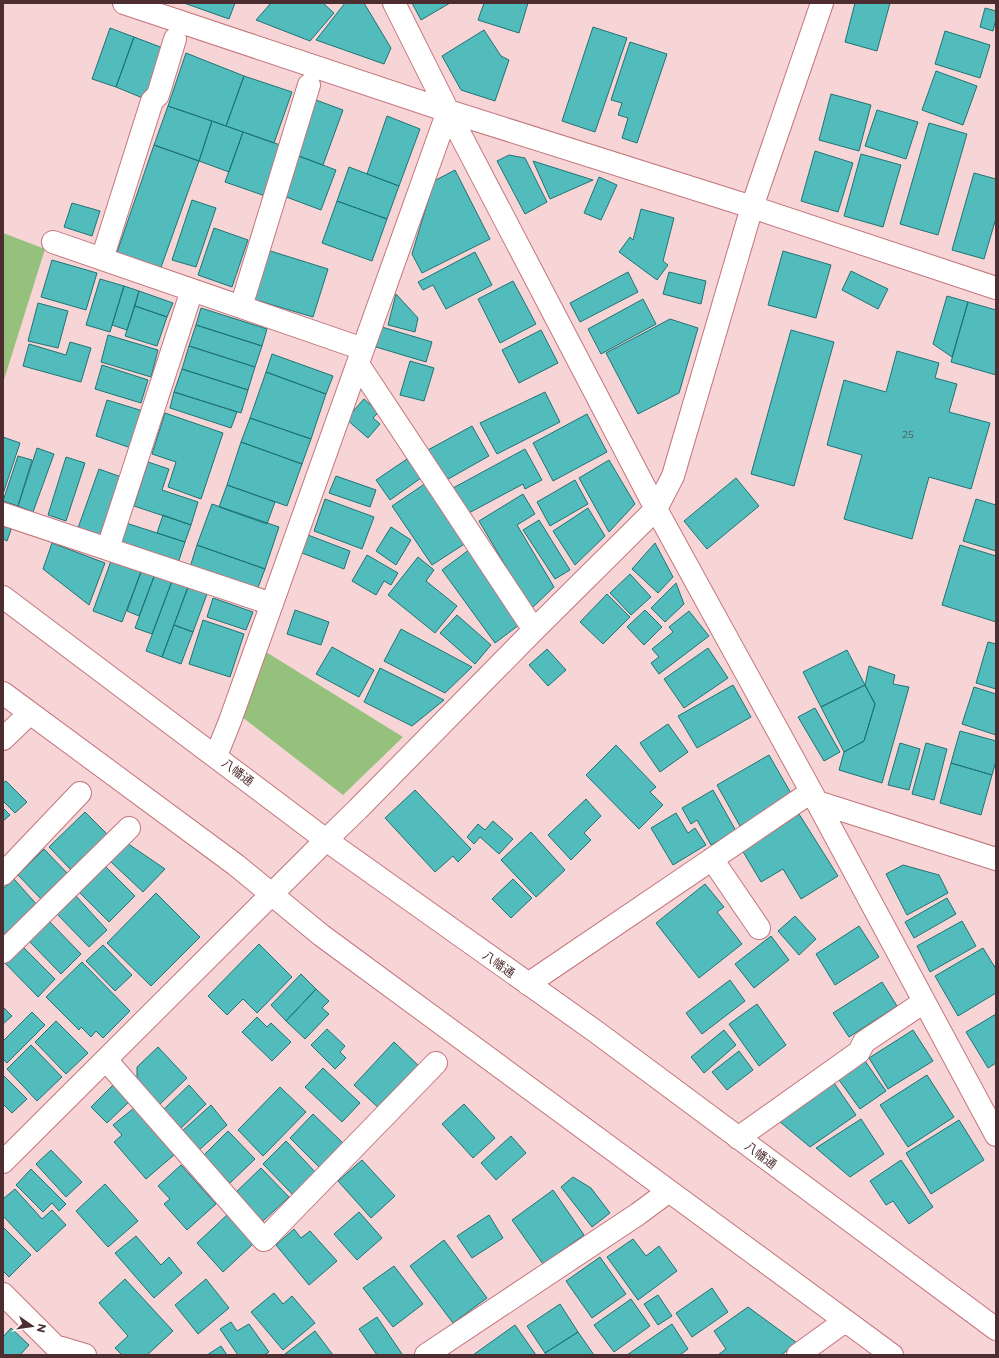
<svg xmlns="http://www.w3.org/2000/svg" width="999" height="1358" viewBox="0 0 999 1358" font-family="Montserrat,'Noto Sans JP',sans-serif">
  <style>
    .green { fill: #95c17d }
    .building { fill: #52bbbb; stroke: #1f7474 }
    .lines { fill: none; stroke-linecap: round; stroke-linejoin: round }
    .minor-casing { stroke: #c3767c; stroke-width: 24 }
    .minor { stroke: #fff; stroke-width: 22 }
    .labels { text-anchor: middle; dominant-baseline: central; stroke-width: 4; stroke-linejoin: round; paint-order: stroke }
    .number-label { font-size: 10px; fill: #4e5052 }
    .street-label { font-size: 12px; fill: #4d2d2f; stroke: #fff }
  </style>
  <rect width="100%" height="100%" fill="#f7d4d6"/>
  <path class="green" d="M3 233 45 249 3 383Z
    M266 652 403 737 343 795 242 717Z"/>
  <path class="building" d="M184 3H235L229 19Z
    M271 3H323L334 13 310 41 256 20Z
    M345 3H364L391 48 384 64 316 40Z
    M412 3H450L421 20Z
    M484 3H528L519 33 478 20Z
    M855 3H890L877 51 845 42Z
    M985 8 996 11V19L993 31 980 27Z
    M593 27 627 38 595 132 562 121Z
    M110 28 134 37 116 87 92 79Z
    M484 30 501 56 509 60 495 101 461 90 442 56Z
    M945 31 990 45 980 78 935 64Z
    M134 37 163 48 145 99 116 87Z
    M630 42 667 54 637 143 622 138 628 118 618 115 622 103 611 100Z
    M186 53 244 76 226 126 168 106Z
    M936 71 977 86 963 125 922 110Z
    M244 76 292 92 274 143 226 126Z
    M831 94 871 105 859 151 819 140Z
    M316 100 343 110 323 165 296 155Z
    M168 106 212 121 199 161 154 145Z
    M877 110 918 122 906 159 865 146Z
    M387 116 420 129 399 186 367 174Z
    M212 121 243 132 229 172 199 161Z
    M929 123 967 134 938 235 900 224Z
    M243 132 286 147 268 197 225 182Z
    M154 145 199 161 159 273 115 258Z
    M815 151 853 163 838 212 801 201Z
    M861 154 901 165 883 227 844 216Z
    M296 155 336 170 321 210 281 195Z
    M509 155 525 158 547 202 525 214 497 161Z
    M533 161 593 180 550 199Z
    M349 167 399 186 387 219 337 201Z
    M455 170 490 239 422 273 412 254 434 181Z
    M974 173 996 179V218L984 259 952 250Z
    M599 177 617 185 601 220 584 213Z
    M192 200 216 208 196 267 172 260Z
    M337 201 387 219 372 261 322 243Z
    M72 203 100 211 92 236 64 227Z
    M641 209 674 218 663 261 668 265 657 280 619 252 630 237 633 240Z
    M214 228 248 240 232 287 198 275Z
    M264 249 328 269 313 317 249 298Z
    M783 251 831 265 816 318 768 305Z
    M475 252 492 285 446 309 433 285 423 290 418 282Z
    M52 260 97 273 86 310 41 297Z
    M851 271 888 289 878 309 842 290Z
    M628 272 638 292 580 322 570 303Z
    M669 272 706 281 701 304 663 294Z
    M100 279 124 286 110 332 86 325Z
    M513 281 536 324 500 343 478 299Z
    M124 286 139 291 127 330 112 325Z
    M139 291 173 303 167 317 135 306Z
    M396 294 418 318 415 332 388 325Z
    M947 296 968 302 952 357 933 344Z
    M643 299 656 324 601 354 588 329Z
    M968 302 996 310V375L951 362Z
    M38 303 68 311 58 348 28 341Z
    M135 306 167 317 157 346 125 336Z
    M201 308 267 329 262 346 196 325Z
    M670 319 698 328 679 393 638 414 606 353Z
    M196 325 262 346 255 367 189 346Z
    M382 327 432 342 426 362 376 347Z
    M541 330 558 363 519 383 502 350Z
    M791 330 834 342 794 486 751 474Z
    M108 335 158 350 151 377 101 362Z
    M70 342 91 348 81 382 23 366 29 344 66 355Z
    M189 346 255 367 248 390 182 369Z
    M897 351 939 363 935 378 957 384 949 412 990 423 971 489 929 477 912 539 844 519 862 455 827 445 844 380 886 392Z
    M272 354 333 376 326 394 266 372Z
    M410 361 434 368 424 401 400 395Z
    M102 365 148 380 141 403 95 389Z
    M182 369 248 390 241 413 174 392Z
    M266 372 326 394 311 439 250 418Z
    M174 392 237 412 231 428 170 408Z
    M545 392 560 422 497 454 480 423Z
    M364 399 379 412 373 418 380 424 368 438 346 419Z
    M107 400 143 411 131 448 96 436Z
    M165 413 223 433 201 499 168 487 176 462 152 454Z
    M587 414 607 452 553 481 533 443Z
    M250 418 311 439 302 464 241 442Z
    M472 426 489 456 443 482 426 451Z
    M3 437 20 443 3 494Z
    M241 442 302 464 287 506 227 485Z
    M37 448 54 454 33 512 18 506Z
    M525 449 542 480 525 489 523 484 467 514 453 488Z
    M18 456 32 460 18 506 3 501Z
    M66 457 85 463 66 521 48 515Z
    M407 459 421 478 390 500 376 480Z
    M609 460 635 504 609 532 579 478Z
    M148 462 169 469 162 490 198 502 191 525 134 506Z
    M99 469 124 478 104 537 78 528Z
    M336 476 376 490 370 507 329 493Z
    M736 478 759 506 707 549 684 521Z
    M575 480 588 504 550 526 537 502Z
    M426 483 466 543 432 565 392 506Z
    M227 485 275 502 267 524 219 507Z
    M523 494 535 514 517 525 554 587 531 609 479 521Z
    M325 499 374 517 362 549 314 531Z
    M976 499 996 505V551L963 541Z
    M212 504 279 527 265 569 197 545Z
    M588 508 605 536 575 565 553 531Z
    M163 515 191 525 185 542 157 533Z
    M3 520 13 524 7 541 3 539Z
    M539 520 570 570 555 579 523 530Z
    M126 523 185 542 178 563 119 543Z
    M391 527 411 540 396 565 376 551Z
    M308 535 350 551 344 569 302 553Z
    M52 543 105 563 89 605 43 569Z
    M655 543 673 577 658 593 632 569Z
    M197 545 265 569 257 590 190 567Z
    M960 545 996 556V622L942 605Z
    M470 549 523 622 495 643 442 570Z
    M367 555 398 573 391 585 384 581 376 595 352 581Z
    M418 557 434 570 426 581 457 606 435 633 388 595Z
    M112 558 142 569 122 622 93 611Z
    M142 569 155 574 139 616 127 611Z
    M155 574 172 581 152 634 135 628Z
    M630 574 651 597 631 615 610 593Z
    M172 581 188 587 162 657 146 651Z
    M676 583 684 604 665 622 651 608Z
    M188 587 207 594 193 632 174 625Z
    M607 594 630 617 603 644 580 622Z
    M213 598 253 612 246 630 207 617Z
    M295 610 329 622 321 645 287 634Z
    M645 610 662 627 644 645 627 627Z
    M689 611 709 636 659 674 651 663 659 657 652 649 673 632 669 627Z
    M457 615 491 645 475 664 440 633Z
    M203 620 244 634 230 677 189 664Z
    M174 625 193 632 181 664 162 657Z
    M401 629 472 667 445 693 384 661Z
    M988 642 996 644V689L976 683Z
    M332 647 374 670 359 697 316 674Z
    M708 648 728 678 684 708 664 679Z
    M547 649 566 670 548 686 529 665Z
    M847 650 865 685 821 707 803 672Z
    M869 666 895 675 893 684 909 687 882 783 839 770 844 752 864 741 875 704 865 685Z
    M380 668 444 700 412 726 364 702Z
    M733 685 751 717 697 748 678 716Z
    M865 685 875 704 864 741 844 752 821 707Z
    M974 687 996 694V735L962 724Z
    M815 708 840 752 824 761 798 717Z
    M668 724 688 752 660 772 640 743Z
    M960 731 996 741V761L992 775 951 763Z
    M900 743 920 749 909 790 888 785Z
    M926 743 947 749 934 800 912 794Z
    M616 745 656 787 650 792 663 805 639 829 586 775Z
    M769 755 792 795 740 826 717 785Z
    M951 763 992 775 981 815 940 803Z
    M6 781 27 802 15 813 3 801V783Z
    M415 790 471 849 458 862 453 856 435 872 385 818Z
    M713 790 736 831 711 845 697 820 691 824 682 808Z
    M586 799 601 816 584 833 591 840 571 860 548 835Z
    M3 808 10 815 3 821Z
    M85 812 110 837 73 872 49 847Z
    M676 813 688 833 695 828 706 845 673 865 651 828Z
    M799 814 838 876 801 899 783 869 761 882 742 850Z
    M493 821 513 839 499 854 480 837 474 844 467 837 478 824 485 830Z
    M531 832 565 870 536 897 501 860Z
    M127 843 165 869 143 892 110 861Z
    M44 849 67 873 41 899 18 875Z
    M104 865 135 896 109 922 78 891Z
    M903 865 939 875 948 893 907 915 886 874Z
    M14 879 38 906 3 937V889Z
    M513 879 532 898 511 918 492 899Z
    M705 884 724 907 717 912 742 944 699 978 656 923Z
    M156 893 200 937 151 986 107 943Z
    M75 895 107 930 89 947 56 913Z
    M947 898 956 914 914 938 905 922Z
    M795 916 816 939 799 955 778 931Z
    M49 921 81 954 61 974 29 941Z
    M962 921 976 946 930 972 917 946Z
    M859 926 879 957 835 985 816 954Z
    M771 936 789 960 754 988 735 964Z
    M259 944 292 977 257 1013 243 999 227 1015 208 996Z
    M103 945 132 975 115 991 86 961Z
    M22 946 55 979 38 997 5 963Z
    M983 948 996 969V993L958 1016 935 976Z
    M82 962 130 1011 103 1038 96 1031 91 1037 81 1027 79 1030 46 997Z
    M301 974 316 989 286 1021 271 1005Z
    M730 980 745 1001 702 1034 686 1013Z
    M882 982 897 1006 849 1037 833 1013Z
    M316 989 329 1001 322 1008 329 1014 305 1039 286 1021Z
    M757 1004 786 1045 759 1066 729 1024Z
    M3 1007 12 1016 3 1024Z
    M32 1012 45 1025 7 1063 3 1059V1041Z
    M996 1014V1063L988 1068 966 1032Z
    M257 1017 267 1027 271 1023 291 1042 272 1061 242 1032Z
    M56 1021 88 1053 66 1074 35 1042Z
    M327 1029 345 1046 340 1052 346 1058 335 1069 311 1045Z
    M724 1030 736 1045 704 1073 691 1057Z
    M913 1030 933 1061 888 1089 869 1058Z
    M394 1042 422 1069 382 1111 354 1085Z
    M31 1045 62 1077 37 1101 7 1069Z
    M158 1047 187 1078 159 1105 137 1081V1067Z
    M739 1051 753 1070 727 1090 712 1072Z
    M865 1061 886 1091 860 1109 839 1080Z
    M323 1068 360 1103 342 1122 305 1087Z
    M3 1075 27 1099 12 1113 3 1104Z
    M927 1075 954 1117 908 1147 880 1105Z
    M115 1083 131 1100 107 1123 91 1107Z
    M834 1083 856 1115 810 1147 779 1121Z
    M189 1085 206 1104 179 1130 162 1111Z
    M280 1087 306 1112 263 1156 238 1130Z
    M464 1104 495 1138 473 1158 442 1124Z
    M211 1105 227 1125 198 1151 181 1132Z
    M134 1108 174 1155 146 1179 114 1142 122 1135 113 1125Z
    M313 1114 346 1146 322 1170 290 1138Z
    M861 1119 884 1154 850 1177 816 1148Z
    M959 1120 984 1160 931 1194 906 1153Z
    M228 1131 255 1159 229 1184 202 1157Z
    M511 1136 526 1153 496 1180 481 1163Z
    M286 1141 318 1175 295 1197 263 1164Z
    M51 1150 82 1182 66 1197 36 1164Z
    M362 1160 395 1196 371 1218 338 1181Z
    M901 1160 933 1207 909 1224 893 1201 886 1205 870 1181Z
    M181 1165 216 1204 187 1230 164 1204 170 1199 158 1186Z
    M261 1168 289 1197 262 1222 234 1194Z
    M31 1169 66 1204 59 1211 52 1203 43 1212 16 1185Z
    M573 1177 591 1188 610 1213 592 1227 561 1187Z
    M105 1184 138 1221 108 1247 76 1211Z
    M15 1189 42 1219 52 1210 66 1225 37 1252 3 1216V1199Z
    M553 1190 584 1235 543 1264 512 1220Z
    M359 1212 382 1238 357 1260 334 1234Z
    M227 1215 253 1244 223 1272 197 1243Z
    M489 1215 503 1238 472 1258 457 1236Z
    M3 1227 31 1255 9 1277 3 1271Z
    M294 1229 301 1238 310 1231 337 1261 309 1285 276 1245Z
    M136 1236 161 1265 169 1257 182 1273 154 1298 115 1253Z
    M633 1239 646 1256 659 1246 677 1271 638 1300 607 1257Z
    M444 1240 487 1298 453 1323 410 1266Z
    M600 1257 626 1294 592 1318 566 1281Z
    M394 1266 423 1304 393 1327 363 1288Z
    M125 1279 173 1331 147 1355H122L115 1348 128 1336 99 1303Z
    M206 1279 229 1308 198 1334 175 1305Z
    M712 1288 728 1312 692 1337 676 1313Z
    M274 1293 283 1304 292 1296 315 1323 283 1350 251 1312Z
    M658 1295 672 1316 658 1325 644 1304Z
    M631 1299 650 1326 614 1352 594 1325Z
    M560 1304 578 1332 545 1353 527 1326Z
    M748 1307 797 1343 781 1355H718L726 1349 714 1331Z
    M377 1317 402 1354 401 1355H377L359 1329Z
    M231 1322 237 1331 249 1324 269 1352 264 1355H238L220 1329Z
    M672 1324 688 1349 680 1355H627Z
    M515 1325 536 1355H473Z
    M11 1328 29 1345 20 1355H3V1337Z
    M315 1331 333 1355H286L285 1354Z
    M578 1332 594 1355H546L545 1353Z
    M221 1346 227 1355H207Z"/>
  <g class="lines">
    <g class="minor-casing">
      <path id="minor" d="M124 3 448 111 752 207 996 288
        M394 3 448 111 656 509 817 802 996 1135
        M53 242 363 349
        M102 259 152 101 158 95 175 39
        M241 307 309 85
        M358 364 534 630
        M3 514 272 604
        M108 548 192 290
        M3 597 326 840 595 1031 996 1329
        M3 693 236 865 321 935 892 1355
        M3 739 30 713
        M216 756 230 721 448 111
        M817 802 996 859
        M712 859 759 928
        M3 874 80 793
        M3 952 129 828
        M528 984 811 792
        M106 1060 264 1240 436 1063
        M738 1138 859 1052 864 1042 924 1002
        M3 1162 326 840 358 809 534 630 656 509 673 476 752 207 822 3
        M3 1294 55 1346 85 1355
        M426 1355 638 1214 669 1191
        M798 1355 845 1321"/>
    </g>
    <use href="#minor" class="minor"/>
  </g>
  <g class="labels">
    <g class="number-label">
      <text x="908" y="434">25</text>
    </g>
    <g class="street-label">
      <text transform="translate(238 772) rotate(37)">八幡通</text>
      <text transform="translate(499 964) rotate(35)">八幡通</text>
      <text transform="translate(761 1155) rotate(37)">八幡通</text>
    </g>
  </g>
  <rect width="999" height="1358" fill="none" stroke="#4d2d2f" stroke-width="8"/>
  <g transform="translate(32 1326) rotate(103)" stroke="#ffffff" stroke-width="3" paint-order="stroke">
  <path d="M0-3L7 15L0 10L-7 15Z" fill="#4d2d2f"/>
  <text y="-6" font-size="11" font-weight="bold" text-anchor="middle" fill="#4d2d2f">N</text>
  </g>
</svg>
